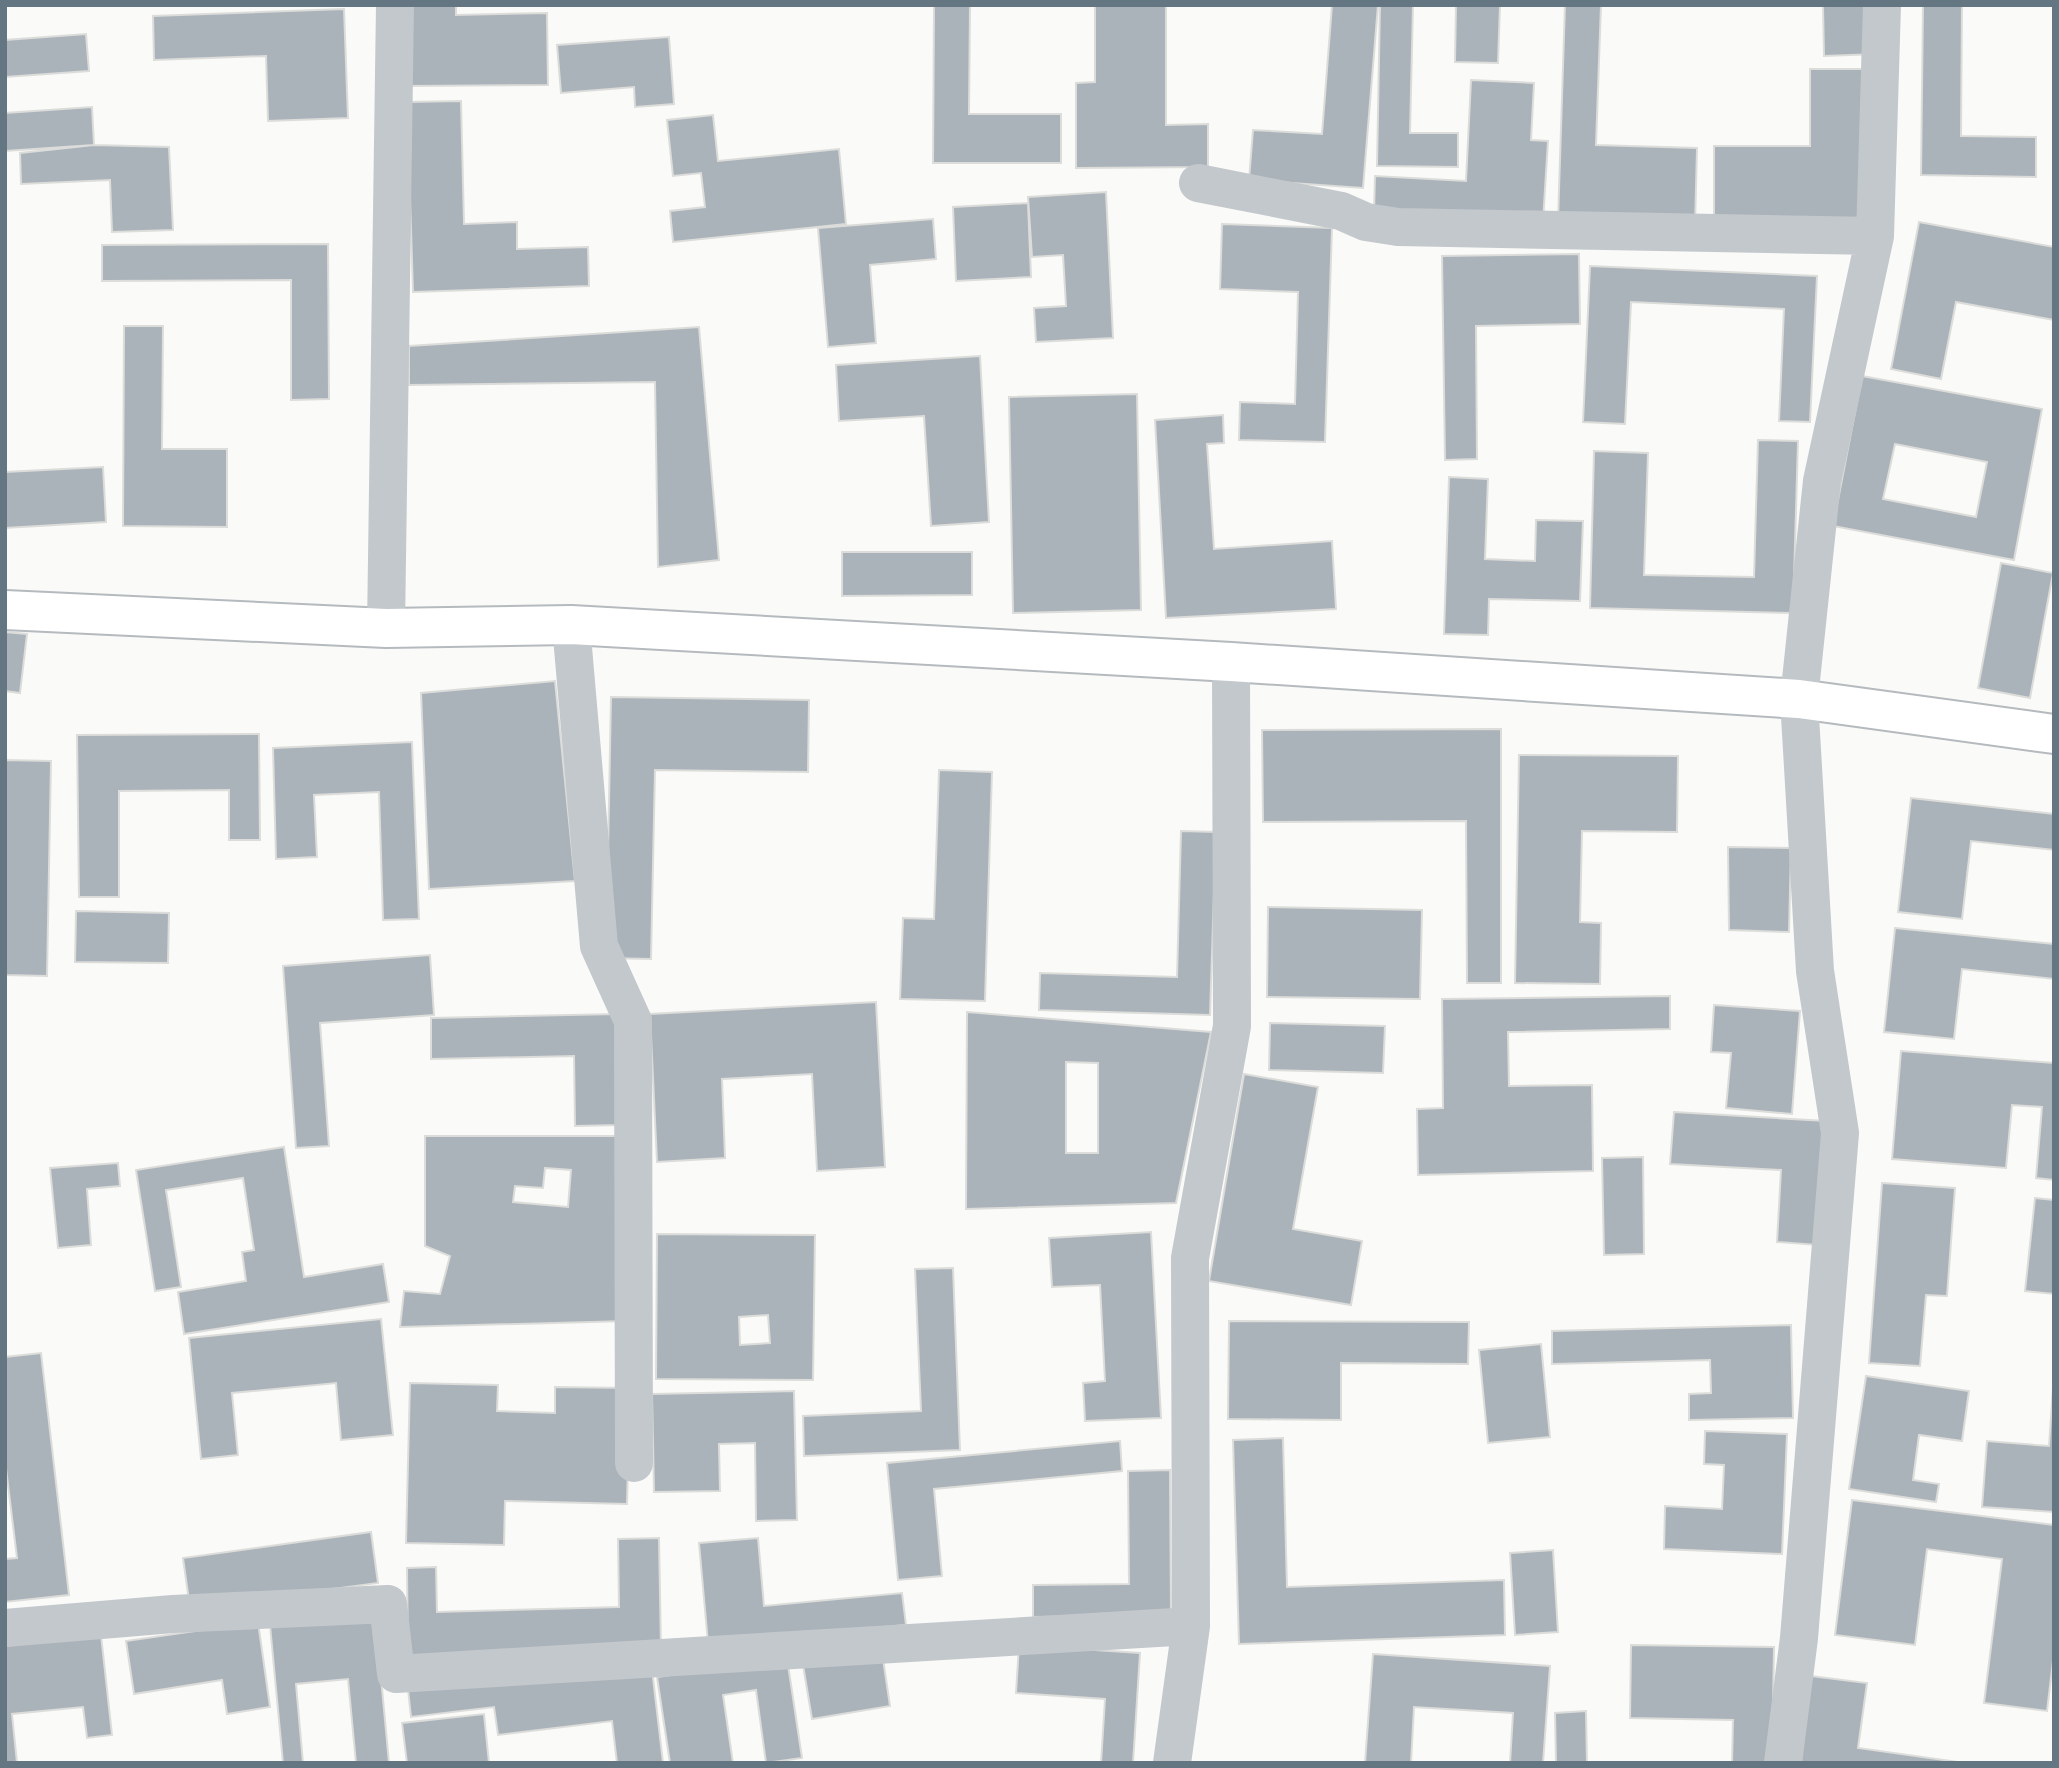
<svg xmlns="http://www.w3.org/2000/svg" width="2059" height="1768" viewBox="0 0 2059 1768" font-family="'IBM Plex Sans',sans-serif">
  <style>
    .building { fill: #aab3b9; stroke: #dcdcda; stroke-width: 2; fill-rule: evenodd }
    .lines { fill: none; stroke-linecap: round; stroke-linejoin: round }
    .major-casing { stroke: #b5babe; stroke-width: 42 }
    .minor { stroke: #c3c8cc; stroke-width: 38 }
    .major { stroke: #fff; stroke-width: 38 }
  </style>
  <rect width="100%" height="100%" fill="#fafaf8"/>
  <path class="building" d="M405 5H456V15L547 13 548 85 406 86Z
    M934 5H970L969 114H1061V163H933Z
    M1095 5H1166V125L1208 124V167L1076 168V83L1095 82Z
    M1332 5H1378L1363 188 1249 180 1253 130 1322 134Z
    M1380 5H1413L1410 133H1458V167L1377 166Z
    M1456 5H1500L1498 63 1455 62Z
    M1565 5H1601L1596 145 1697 148 1695 226 1558 221Z
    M1823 5H1876L1877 54 1824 56Z
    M1923 5H1962L1961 136 2036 137V177L1921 175Z
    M344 9 348 118 268 121 266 56 154 60 153 16Z
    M86 34 89 71 5 77V40Z
    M669 37 674 104 635 107 634 87 561 93 557 45Z
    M1810 69H1868V225H1714V146H1810Z
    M1471 80 1534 83 1531 140 1548 141 1543 221 1374 213 1375 176 1466 181Z
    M461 101 464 224 517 222V249L588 247 589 286 413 292 407 102Z
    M92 107 94 145 5 151V113Z
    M713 115 718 161 839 149 846 224 673 242 670 211 705 207 701 173 673 176 667 120Z
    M94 145 169 147 173 230 112 232 110 180 21 184 20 153Z
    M1106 192 1113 338 1036 342 1034 308 1066 306 1063 255 1032 257 1028 197Z
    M1028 203 1031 277 956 281 953 207Z
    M933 219 936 259 870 265 876 343 828 347 818 228Z
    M1919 222 2054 247V320L1956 302 1941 379 1891 369Z
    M1222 224 1332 228 1325 442 1239 440 1240 402 1295 404 1298 292 1220 289Z
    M328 244 329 399 291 400V280L102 281V245Z
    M1579 254 1580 324 1476 326 1477 459 1445 460 1442 256Z
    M1590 266 1817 276 1810 422 1779 421 1784 309 1631 302 1625 424 1583 422Z
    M124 326H163L162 449H227V527L123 526Z
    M699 327 719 560 658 567 655 382 409 385V346Z
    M980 356 989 522 931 526 924 416 839 421 836 365Z
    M1862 376 2042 409 2014 560 1833 526ZM1895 444 1987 462 1976 517 1883 499Z
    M1137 394 1141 610 1013 613 1009 397Z
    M1223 415 1224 443 1207 444 1214 549 1332 541 1336 609 1166 618 1155 420Z
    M1758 440 1798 441 1793 613 1590 608 1594 451 1648 453 1644 575 1754 577Z
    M103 467 106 522 5 528V472Z
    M1449 477 1488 479 1485 559 1535 561 1536 520 1583 521 1580 601 1489 599 1488 635 1444 634Z
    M842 552H972V595L842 596Z
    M2001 563 2053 573 2030 698 1978 688Z
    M5 632 27 634 20 693 5 691Z
    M555 681 575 881 429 889 421 693Z
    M611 697 809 700 808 772 655 770 651 959 606 958Z
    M1501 729V983H1467L1466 821 1263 822 1262 730Z
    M259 734 260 840H229V790L119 791V897H79L77 735Z
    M412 742 419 919 383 920 379 792 314 795 317 857 276 859 273 748Z
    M1519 755 1678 756 1677 832 1582 831 1580 922 1601 923 1600 984 1515 983Z
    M5 760 51 761 47 976 5 975Z
    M939 770 992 772 985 1001 900 999 903 918 934 919Z
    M1911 798 2054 814V850L1971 841 1962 919 1898 912Z
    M1181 831 1216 832 1210 1015 1039 1010 1040 973 1177 977Z
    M1728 847 1791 848 1789 932 1729 930Z
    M1268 907 1422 910 1420 999 1267 997Z
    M76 911 169 913 168 963 75 962Z
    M1895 928 2054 944V979L1962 969 1954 1039 1884 1032Z
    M430 955 434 1015 320 1023 329 1146 296 1148 283 966Z
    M1670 996V1029L1508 1032 1509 1086 1592 1085 1593 1171 1418 1175 1417 1109 1443 1108 1442 999Z
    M876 1002 885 1167 817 1171 812 1074 722 1079 725 1158 657 1162 650 1014Z
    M1714 1005 1800 1011 1792 1114 1726 1108 1731 1053 1711 1052Z
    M967 1012 1211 1032 1176 1203 966 1209ZM1066 1062 1098 1063V1153H1066Z
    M617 1014 619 1125 575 1126 574 1056 431 1059V1018Z
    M1270 1023 1385 1026 1383 1073 1269 1070Z
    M1901 1051 2054 1063V1180L2036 1178 2042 1107 2012 1105 2006 1168 1892 1159Z
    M1244 1074 1318 1087 1293 1229 1362 1241 1351 1305 1209 1281Z
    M1674 1112 1826 1121 1818 1245 1777 1242 1781 1170 1670 1164Z
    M425 1136H627V1321L400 1327 404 1291 440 1294 450 1256 425 1246ZM545 1168 571 1170 568 1207 513 1202 515 1186 543 1188Z
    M284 1147 304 1277 383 1264 389 1302 184 1334 178 1292 246 1281 242 1252 254 1250 243 1178 166 1190 181 1287 155 1291 136 1170Z
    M1643 1157 1644 1254 1604 1255 1602 1158Z
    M118 1163 120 1186 87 1189 91 1245 58 1248 50 1168Z
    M1882 1183 1955 1188 1947 1296 1926 1295 1920 1366 1869 1363Z
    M2035 1198 2054 1200V1294L2025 1291Z
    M1151 1232 1161 1418 1085 1421 1083 1383 1105 1381 1100 1285 1052 1287 1049 1238Z
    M657 1234 815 1235 813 1380 656 1379ZM768 1315 770 1343 740 1345 739 1317Z
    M953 1268 960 1450 804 1456 803 1416 921 1411 915 1269Z
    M381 1319 393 1435 341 1440 336 1383 232 1393 238 1455 201 1459 189 1338Z
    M1229 1321 1469 1322 1468 1364 1341 1363V1420L1228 1419Z
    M1791 1325 1793 1418 1689 1420V1394L1711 1393 1710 1360 1552 1364V1331Z
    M1541 1344 1550 1437 1488 1443 1479 1350Z
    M41 1353 69 1595 5 1602V1559L17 1558 5 1460V1357Z
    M1866 1376 1969 1391 1962 1441 1919 1435 1913 1480 1939 1484 1936 1502 1849 1489Z
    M410 1383 498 1385 497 1411 555 1413V1387L630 1388 627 1504 505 1501 504 1545 406 1543Z
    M2053 1388 2054 1512 1982 1507 1987 1441 2049 1446Z
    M794 1391 797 1520 756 1521 755 1443 719 1444 720 1491 654 1492 652 1394Z
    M1705 1431 1787 1434 1782 1554 1664 1549 1665 1506 1722 1509 1724 1465 1704 1464Z
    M1283 1438 1287 1587 1504 1580 1505 1635 1239 1644 1233 1440Z
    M1120 1441 1122 1471 934 1489 942 1576 898 1580 887 1463Z
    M1170 1470 1171 1615 1033 1617V1585L1129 1584 1128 1471Z
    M1852 1500 2054 1525V1652L2047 1711 1984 1703 2002 1559 1927 1549 1915 1645 1835 1635Z
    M371 1532 378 1583 190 1608 183 1558Z
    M659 1538 661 1650 408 1656 407 1568 436 1567 437 1612 619 1607 618 1539Z
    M758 1538 764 1606 902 1593 906 1625 708 1643 699 1543Z
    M1553 1550 1558 1632 1515 1635 1510 1553Z
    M375 1614 389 1763H356L348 1679 296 1684 303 1763H283L270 1625Z
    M258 1622 270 1707 227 1714 222 1680 134 1694 126 1641Z
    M101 1635 112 1735 87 1738 83 1707 12 1714 17 1763H5V1646Z
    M1019 1645 1140 1653 1133 1763H1101L1105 1699 1016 1693Z
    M1631 1645 1774 1647 1772 1763H1732L1733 1720 1630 1718Z
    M882 1652 890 1706 812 1719 803 1665Z
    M1373 1654 1550 1666 1543 1763H1510L1513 1713 1414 1707 1411 1763H1365Z
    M787 1658 802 1758 766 1763 756 1690 723 1695 733 1763H670L657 1677Z
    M651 1661 663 1763H617L612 1721 498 1735 494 1707 411 1717 408 1689Z
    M1811 1676 1867 1683 1858 1748 1965 1763H1799Z
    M1586 1711 1587 1763H1556L1555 1713Z
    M484 1714 489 1763H407L402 1723Z"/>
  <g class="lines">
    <g class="major-casing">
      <path id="major" d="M5 610 386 628 571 625 1231 662 1799 699 2054 734"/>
    </g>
    <path class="minor" d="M1198 183 1341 211 1366 222 1398 227 1875 236
      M571 625 599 946 633 1021 634 1463
      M386 628 395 5
      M5 1628 173 1614 388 1604 396 1674 1191 1626
      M1172 1763 1191 1626 1190 1258 1232 1026 1231 662
      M1783 1763 1799 1638 1840 1133 1815 971 1799 699 1822 481 1875 236 1882 5"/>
    <use href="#major" class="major"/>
  </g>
  <rect width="2059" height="1768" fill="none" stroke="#657683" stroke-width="14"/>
</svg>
